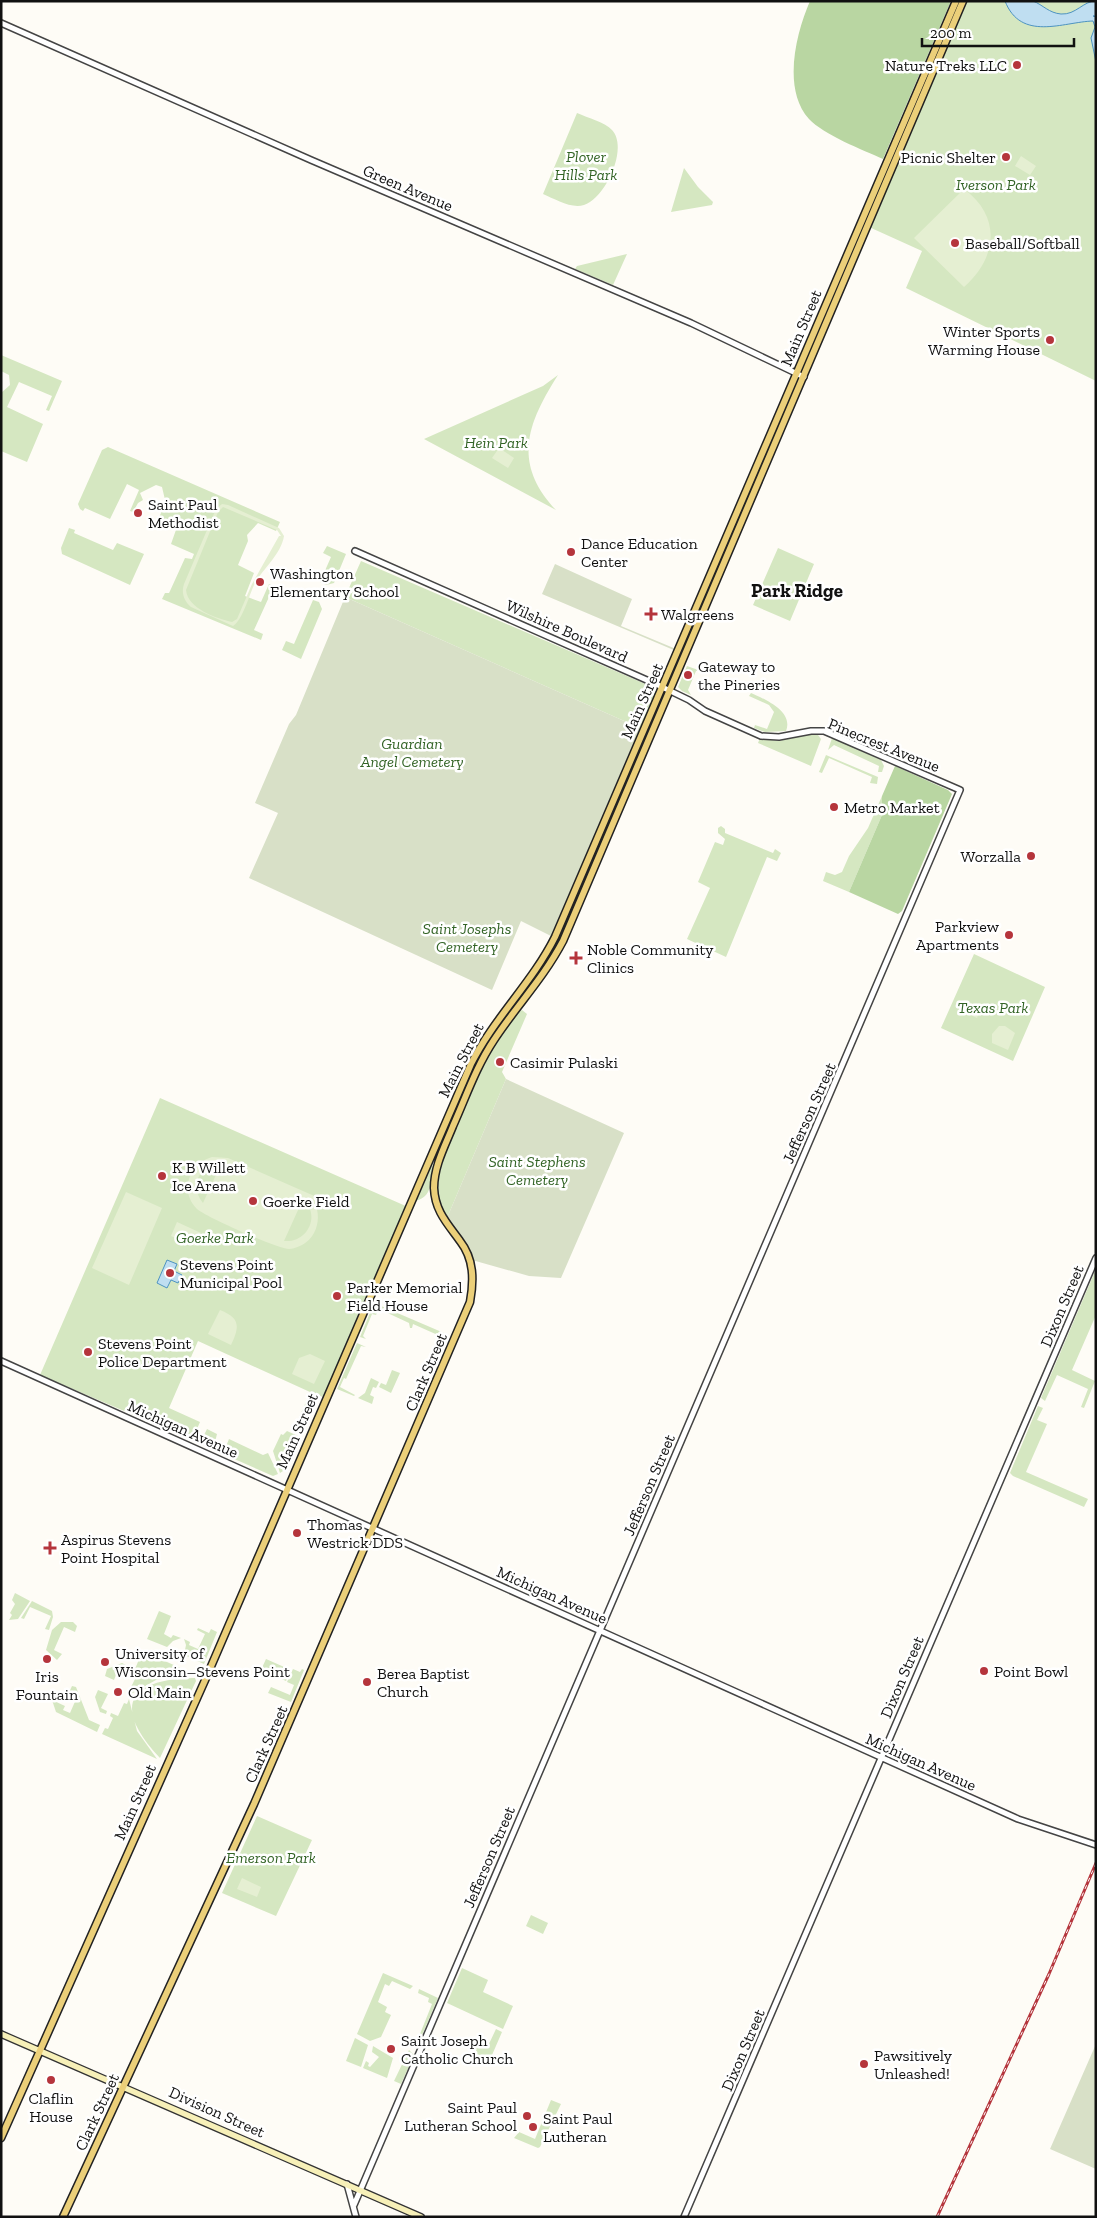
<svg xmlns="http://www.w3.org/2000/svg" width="1097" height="2218" viewBox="0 0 1097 2218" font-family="'Zilla Slab',serif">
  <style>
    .green { fill: #d5e7c1 }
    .forest { fill: #b9d6a2 }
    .cemetery { fill: #d8e0c7 }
    .pitch { fill: #e5efd2; fill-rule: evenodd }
    .water { fill: #bfdef1; stroke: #4d93c1 }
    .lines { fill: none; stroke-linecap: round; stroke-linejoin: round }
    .tertiary-casing { stroke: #444; stroke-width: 8 }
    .secondary-casing { stroke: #333; stroke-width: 8 }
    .primary-casing { stroke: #222; stroke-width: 9 }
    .tertiary { stroke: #fff; stroke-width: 5 }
    .secondary { stroke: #f7f0b8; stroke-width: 5.5 }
    .primary { stroke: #ebcf79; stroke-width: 6 }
    .rail-casing { stroke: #b5353c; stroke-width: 3 }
    .rail { stroke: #fff; stroke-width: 1; stroke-dasharray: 4; stroke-linecap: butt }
    .poi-dot { fill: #b5353c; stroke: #fff; stroke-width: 2 }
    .labels { text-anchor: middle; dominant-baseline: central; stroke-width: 5; stroke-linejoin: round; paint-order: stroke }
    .poi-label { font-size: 16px; fill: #111; stroke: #fff; text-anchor: start }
    .park-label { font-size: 16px; font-style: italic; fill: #336426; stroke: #fff }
    .street-label { font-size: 16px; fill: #111; stroke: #fff }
    .quarter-label { font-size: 19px; font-weight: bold; fill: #111; stroke: #fff }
  </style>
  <rect width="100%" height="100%" fill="#fefcf6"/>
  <path class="green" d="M963 1H1096V381L906 288 922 251 869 227Z
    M577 113C588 118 605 122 612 130 629 148 605 199 584 205 571 209 555 199 543 194Z
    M684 168 698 187 713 202 712 205 671 212Z
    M627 254 613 285 575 269 577 266Z
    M1 355 62 381 49 411 46 410 52 396 19 382 7 407 43 424 27 462 1 451V393L10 385 9 375 1 371Z
    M558 375C527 424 512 463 556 510L424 439 543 386Z
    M108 447 280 522 276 531 258 523 247 535 248 541 238 565 254 573 245 596 261 602 269 584 274 586 254 630 263 634 261 640 162 599 165 593H169L170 591 185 558 192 559 194 554 171 544 177 527 162 521 160 524 157 522 161 513 158 507 166 504 162 487 156 485 140 493 143 500 138 503 133 512 130 511 139 490 127 484 110 519 85 508 83 511 80 509 78 504 102 450Z
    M69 528 75 530 74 533 113 550 117 543 144 554 130 585 62 554 61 548Z
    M327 546 346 554 334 583 326 585 320 582 331 557 323 553Z
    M778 548 814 564 790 621 753 605Z
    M361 561 657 689 640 728 345 597Z
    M313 600 319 602 322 609 301 659 282 650 286 641 294 644Z
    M687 666 701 671H696L688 690 691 695 682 691 678 687Z
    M751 693C764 699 794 711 786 731L765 732 754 728 755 725 767 729 774 712 769 705 749 696Z
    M811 734 818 735 821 739 811 766 758 743 760 738 778 741Z
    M832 738 881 760 884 766 882 772H878L879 766 834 745 828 750Z
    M826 755 878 777 877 784 870 783 872 777 829 758 822 773 819 772Z
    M882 796V815L849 892 823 881 826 872 835 875 842 872 849 856 868 828Z
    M721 826 725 829V833L773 853 775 849 781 853 777 861 767 857 726 957 687 939 710 888 698 882 715 842 723 845 725 839 718 833V828Z
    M974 954 1045 987 1013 1061 941 1028Z
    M522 1010 527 1014 502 1072 506 1079 447 1218C437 1199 435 1183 442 1162 454 1131 495 1024 522 1010Z
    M160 1098 408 1207 325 1398 318 1395 315 1403 307 1399 310 1392 198 1341 169 1408 200 1422 192 1440 40 1375Z
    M434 1157C430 1173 436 1197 415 1201Z
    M1096 1269V1315L1072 1370 1095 1381 1084 1408 1081 1407 1088 1389 1057 1375 1045 1401 1041 1398Z
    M374 1303 444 1333 442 1337 445 1333 448 1335 430 1376 423 1372H428L441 1342 439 1340 440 1336 413 1324 412 1328H410L409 1323 379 1309 376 1315 372 1314 363 1336 366 1339 360 1337Z
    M357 1343 366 1347 361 1346 346 1379 344 1378 340 1387 355 1395 354 1396 337 1389Z
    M392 1370 400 1373 391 1393 379 1387 381 1383 386 1385Z
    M371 1378 379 1382 376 1388 373 1387 370 1395 374 1397 372 1404 358 1398 365 1393Z
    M306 1402 314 1406 301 1434 293 1430Z
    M1038 1406 1043 1408 1037 1420 1047 1424 1026 1472 1088 1499 1084 1507 1013 1476 1010 1473Z
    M207 1429 217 1434 215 1442 222 1445 219 1452 200 1443Z
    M287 1431 300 1437 286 1469 280 1473 273 1451 281 1434 283 1435Z
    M229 1439 263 1455 268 1453 278 1474 273 1476 223 1454Z
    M15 1593 30 1601 18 1619 9 1620 12 1615 10 1613 15 1604 12 1600Z
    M32 1601 52 1611 53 1617 49 1630 45 1629 51 1616 30 1607 24 1619 21 1618Z
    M159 1611 171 1616 164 1634 171 1638 173 1635 181 1638 173 1641 167 1647 147 1639Z
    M61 1622H73L77 1626 75 1632 64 1627 54 1650 62 1654 57 1660 46 1650 52 1630Z
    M198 1628 209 1633 211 1629 217 1632 204 1664 184 1655 186 1645 184 1639 190 1642 189 1645 198 1649 205 1634 197 1630Z
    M140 1650 194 1674 156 1680 131 1694 134 1688 131 1687 137 1675 130 1672 132 1668 135 1669 140 1657 137 1655Z
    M266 1659 291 1670 286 1681 261 1670Z
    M122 1663 128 1666 126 1670 119 1667 114 1680 105 1676 107 1669Z
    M293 1669 300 1672 302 1669 304 1670 291 1702 268 1693 271 1687 290 1695 294 1685 287 1682Z
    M195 1678 196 1681 160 1758C112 1707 127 1679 195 1678Z
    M72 1686 76 1687 89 1720 100 1725 97 1732 56 1712 52 1700 65 1706 63 1710 70 1713 77 1697 70 1694 67 1697Z
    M98 1690 108 1694 101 1708 107 1711 106 1714 100 1712 95 1697Z
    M129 1699 137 1731 157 1759 102 1734 105 1728 108 1729 113 1718 110 1716 111 1713 118 1716 124 1703 127 1704Z
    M257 1816 312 1840 276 1916 222 1893Z
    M531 1915 548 1923 543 1934 526 1926Z
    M462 1968 488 1980 483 1992 513 2006 503 2029 447 2003Z
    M383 1973 413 1986 410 1989 392 1981 389 1986 385 1984 378 2002 387 2007 385 2012 391 2015 381 2037 370 2041 357 2034Z
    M419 1989 438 1998 417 2047 416 2044 432 2004 428 2002 429 1998 418 1993Z
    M496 2029 502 2032 489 2062 472 2055 476 2044 487 2048Z
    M355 2038 368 2045 361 2067 346 2061Z
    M373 2046 393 2058 387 2078 363 2068 366 2061 369 2063 368 2066 370 2067 379 2057 372 2052Z
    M409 2050 414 2055 401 2084 394 2081Z
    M551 2100 561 2104 540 2147 538 2148 514 2138 519 2132 535 2139Z"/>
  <path class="forest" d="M810 1H951L883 159C863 150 824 135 809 119 782 89 796 33 810 1Z
    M895 766 948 790 952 794 902 911 898 914 849 892 882 815V796Z"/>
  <path class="cemetery" d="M555 564 632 599 621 626 676 649V651L542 594Z
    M345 597 640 728 551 936 521 921 492 990 249 878 278 813 255 803 289 724 296 715Z
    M506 1079 624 1133 561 1278 529 1276 472 1260 447 1218Z
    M1096 2044V2169L1050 2149Z"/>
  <path class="pitch" d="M1021 156 1036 166 1030 175 1015 166Z
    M964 189C1002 217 997 258 964 287L914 238Z
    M499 448 514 458 508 468 492 458Z
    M222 504 228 505 279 528 284 536C281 555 263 568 254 585 249 596 242 621 233 626L191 607C184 601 181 593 184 584L216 509ZM223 507 277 530 281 536H279L252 584 237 619 232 622C216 618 188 609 186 590L218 512Z
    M964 1000 981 1007 977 1018 960 1010Z
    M999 1026H1005L1015 1033 1008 1050 992 1043V1034Z
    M212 1157 228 1158 328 1202 326 1208 315 1203C319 1213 319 1223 314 1233 309 1242 300 1248 289 1249 278 1249 206 1217 197 1209 179 1191 189 1164 212 1157ZM214 1164H221L203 1203C191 1189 196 1170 214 1164ZM303 1199C321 1215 308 1243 284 1241Z
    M126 1192 162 1208 129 1285 92 1268Z
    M177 1222 201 1233 195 1246 171 1236Z
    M220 1310C240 1318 240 1326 231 1345L208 1334Z
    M310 1354 325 1361 314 1384 292 1374 299 1358Z
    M242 1878 261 1887 257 1897 237 1889Z"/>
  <path class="water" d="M1005 1C1013 1 1026 0 1033 1 1043 5 1049 13 1061 14 1076 15 1083 1 1096 1V16H1093L1096 17V62L1091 38 1095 27 1093 21C1063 22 1021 42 1005 1Z
    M167 1260 177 1264 174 1271 182 1275 178 1283 171 1280 167 1288 157 1283Z"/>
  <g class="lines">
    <g class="tertiary-casing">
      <path id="tertiary" d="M1 23 311 160 691 323 804 377
        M1 1361 1018 1819 1096 1845
        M347 2184 356 2217
        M354 2205 960 790 824 731H811L779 737 761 736 705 711 689 700 658 685 355 551
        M684 2217 1096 1258"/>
    </g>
    <g class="secondary-casing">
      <path id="secondary" d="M1 2034 421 2217"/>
    </g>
    <g class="primary-casing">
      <path id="primary" d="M1 2138 206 1678 471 1064C494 1018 532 983 555 937L956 1
        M63 2217 254 1804 470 1302C474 1280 474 1259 460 1241 447 1223 435 1211 434 1188 434 1166 445 1146 453 1126 466 1097 476 1067 494 1040 517 1005 543 979 563 941L963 1"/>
    </g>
    <use href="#tertiary" class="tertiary"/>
    <use href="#secondary" class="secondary"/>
    <use href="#primary" class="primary"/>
    <g class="rail-casing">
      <path id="rail" d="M937 2217 1049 1974 1096 1863"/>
    </g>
    <use href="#rail" class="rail"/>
  </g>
  <g class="poi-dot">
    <circle cx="1017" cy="65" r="5"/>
    <circle cx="1006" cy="157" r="5"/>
    <circle cx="955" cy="243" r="5"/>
    <circle cx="1050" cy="340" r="5"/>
    <circle cx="138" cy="513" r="5"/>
    <circle cx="571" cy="552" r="5"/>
    <circle cx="260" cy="582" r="5"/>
    <path d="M648.5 606.5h5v5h5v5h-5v5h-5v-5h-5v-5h5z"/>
    <circle cx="688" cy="675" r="5"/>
    <circle cx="834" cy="807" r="5"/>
    <circle cx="1031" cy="856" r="5"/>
    <circle cx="1009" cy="935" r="5"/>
    <path d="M573.5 950.5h5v5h5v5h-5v5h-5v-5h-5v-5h5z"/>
    <circle cx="500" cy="1062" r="5"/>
    <circle cx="162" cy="1176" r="5"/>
    <circle cx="253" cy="1201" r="5"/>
    <circle cx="170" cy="1273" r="5"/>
    <circle cx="337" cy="1296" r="5"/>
    <circle cx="88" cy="1352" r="5"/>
    <circle cx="297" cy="1533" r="5"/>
    <path d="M47.5 1540.5h5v5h5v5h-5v5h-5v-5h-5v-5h5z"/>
    <circle cx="47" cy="1659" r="5"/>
    <circle cx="105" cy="1662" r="5"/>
    <circle cx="984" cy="1671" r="5"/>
    <circle cx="367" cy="1682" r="5"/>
    <circle cx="118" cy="1692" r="5"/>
    <circle cx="391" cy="2049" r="5"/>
    <circle cx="864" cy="2064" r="5"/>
    <circle cx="51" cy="2080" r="5"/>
    <circle cx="527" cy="2116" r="5"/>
    <circle cx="533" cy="2127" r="5"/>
  </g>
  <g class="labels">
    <g class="poi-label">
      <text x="1007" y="65" text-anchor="end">Nature Treks LLC</text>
      <text x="996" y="157" text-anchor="end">Picnic Shelter</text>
      <text x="965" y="243">Baseball/Softball</text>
      <text x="1040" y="331" text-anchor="end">Winter Sports<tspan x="1040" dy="18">Warming House</tspan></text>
      <text x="148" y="504">Saint Paul<tspan x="148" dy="18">Methodist</tspan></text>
      <text x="581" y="543">Dance Education<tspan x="581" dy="18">Center</tspan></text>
      <text x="270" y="573">Washington<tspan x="270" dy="18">Elementary School</tspan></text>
      <text x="661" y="614">Walgreens</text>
      <text x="698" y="666">Gateway to<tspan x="698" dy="18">the Pineries</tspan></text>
      <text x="844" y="807">Metro Market</text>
      <text x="1021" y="856" text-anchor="end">Worzalla</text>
      <text x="999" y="926" text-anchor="end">Parkview<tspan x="999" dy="18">Apartments</tspan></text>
      <text x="587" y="949">Noble Community<tspan x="587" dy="18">Clinics</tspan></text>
      <text x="510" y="1062">Casimir Pulaski</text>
      <text x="172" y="1167">K B Willett<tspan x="172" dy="18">Ice Arena</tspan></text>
      <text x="263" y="1201">Goerke Field</text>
      <text x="180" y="1264">Stevens Point<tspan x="180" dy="18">Municipal Pool</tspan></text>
      <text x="347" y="1287">Parker Memorial<tspan x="347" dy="18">Field House</tspan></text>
      <text x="98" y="1343">Stevens Point<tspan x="98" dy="18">Police Department</tspan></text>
      <text x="307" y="1524">Thomas<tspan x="307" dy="18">Westrick DDS</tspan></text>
      <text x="61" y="1539">Aspirus Stevens<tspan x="61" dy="18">Point Hospital</tspan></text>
      <text x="115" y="1653">University of<tspan x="115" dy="18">Wisconsin–Stevens Point</tspan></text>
      <text x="994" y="1671">Point Bowl</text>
      <text x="377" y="1673">Berea Baptist<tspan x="377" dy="18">Church</tspan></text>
      <text x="47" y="1676" text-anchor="middle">Iris<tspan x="47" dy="18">Fountain</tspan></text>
      <text x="128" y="1692">Old Main</text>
      <text x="401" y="2040">Saint Joseph<tspan x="401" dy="18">Catholic Church</tspan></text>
      <text x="874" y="2055">Pawsitively<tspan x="874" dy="18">Unleashed!</tspan></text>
      <text x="51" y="2098" text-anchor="middle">Claflin<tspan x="51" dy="18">House</tspan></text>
      <text x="517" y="2107" text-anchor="end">Saint Paul<tspan x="517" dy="18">Lutheran School</tspan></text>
      <text x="543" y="2118">Saint Paul<tspan x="543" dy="18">Lutheran</tspan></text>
    </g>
    <g class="park-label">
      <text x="586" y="156">Plover<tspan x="586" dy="18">Hills Park</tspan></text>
      <text x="996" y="184">Iverson Park</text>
      <text x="496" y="442">Hein Park</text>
      <text x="412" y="743">Guardian<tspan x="412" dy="18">Angel Cemetery</tspan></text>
      <text x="467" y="928">Saint Josephs<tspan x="467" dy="18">Cemetery</tspan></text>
      <text x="993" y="1007">Texas Park</text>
      <text x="537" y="1161">Saint Stephens<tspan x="537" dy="18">Cemetery</tspan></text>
      <text x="215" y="1237">Goerke Park</text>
      <text x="271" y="1857">Emerson Park</text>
    </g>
    <g class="street-label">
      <text transform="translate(408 188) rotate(23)">Green Avenue</text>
      <text transform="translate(801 328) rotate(-67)">Main Street</text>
      <text transform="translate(567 631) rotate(24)">Wilshire Boulevard</text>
      <text transform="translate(642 701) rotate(-66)">Main Street</text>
      <text transform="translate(884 745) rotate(22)">Pinecrest Avenue</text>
      <text transform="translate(461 1060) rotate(-63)">Main Street</text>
      <text transform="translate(809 1113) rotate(-66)">Jefferson Street</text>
      <text transform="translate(1062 1306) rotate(-67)">Dixon Street</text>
      <text transform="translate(426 1372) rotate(-67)">Clark Street</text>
      <text transform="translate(183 1429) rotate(24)">Michigan Avenue</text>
      <text transform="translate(297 1431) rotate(-66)">Main Street</text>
      <text transform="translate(649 1485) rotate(-67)">Jefferson Street</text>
      <text transform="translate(552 1595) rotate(24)">Michigan Avenue</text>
      <text transform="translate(902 1677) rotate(-67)">Dixon Street</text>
      <text transform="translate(266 1744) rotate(-66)">Clark Street</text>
      <text transform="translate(921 1762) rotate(24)">Michigan Avenue</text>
      <text transform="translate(135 1802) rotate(-66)">Main Street</text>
      <text transform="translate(489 1857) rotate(-67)">Jefferson Street</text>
      <text transform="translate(743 2050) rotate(-67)">Dixon Street</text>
      <text transform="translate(97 2112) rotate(-65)">Clark Street</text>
      <text transform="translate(217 2112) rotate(24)">Division Street</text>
    </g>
    <g class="quarter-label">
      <text x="797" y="590">Park Ridge</text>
    </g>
  </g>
  <rect width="1097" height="2218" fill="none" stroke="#111111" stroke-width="5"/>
  <path d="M922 38v8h152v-8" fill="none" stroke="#111111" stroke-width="2.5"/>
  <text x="930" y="38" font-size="15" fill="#111111" stroke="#ffffff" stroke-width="4" paint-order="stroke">200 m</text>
</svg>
